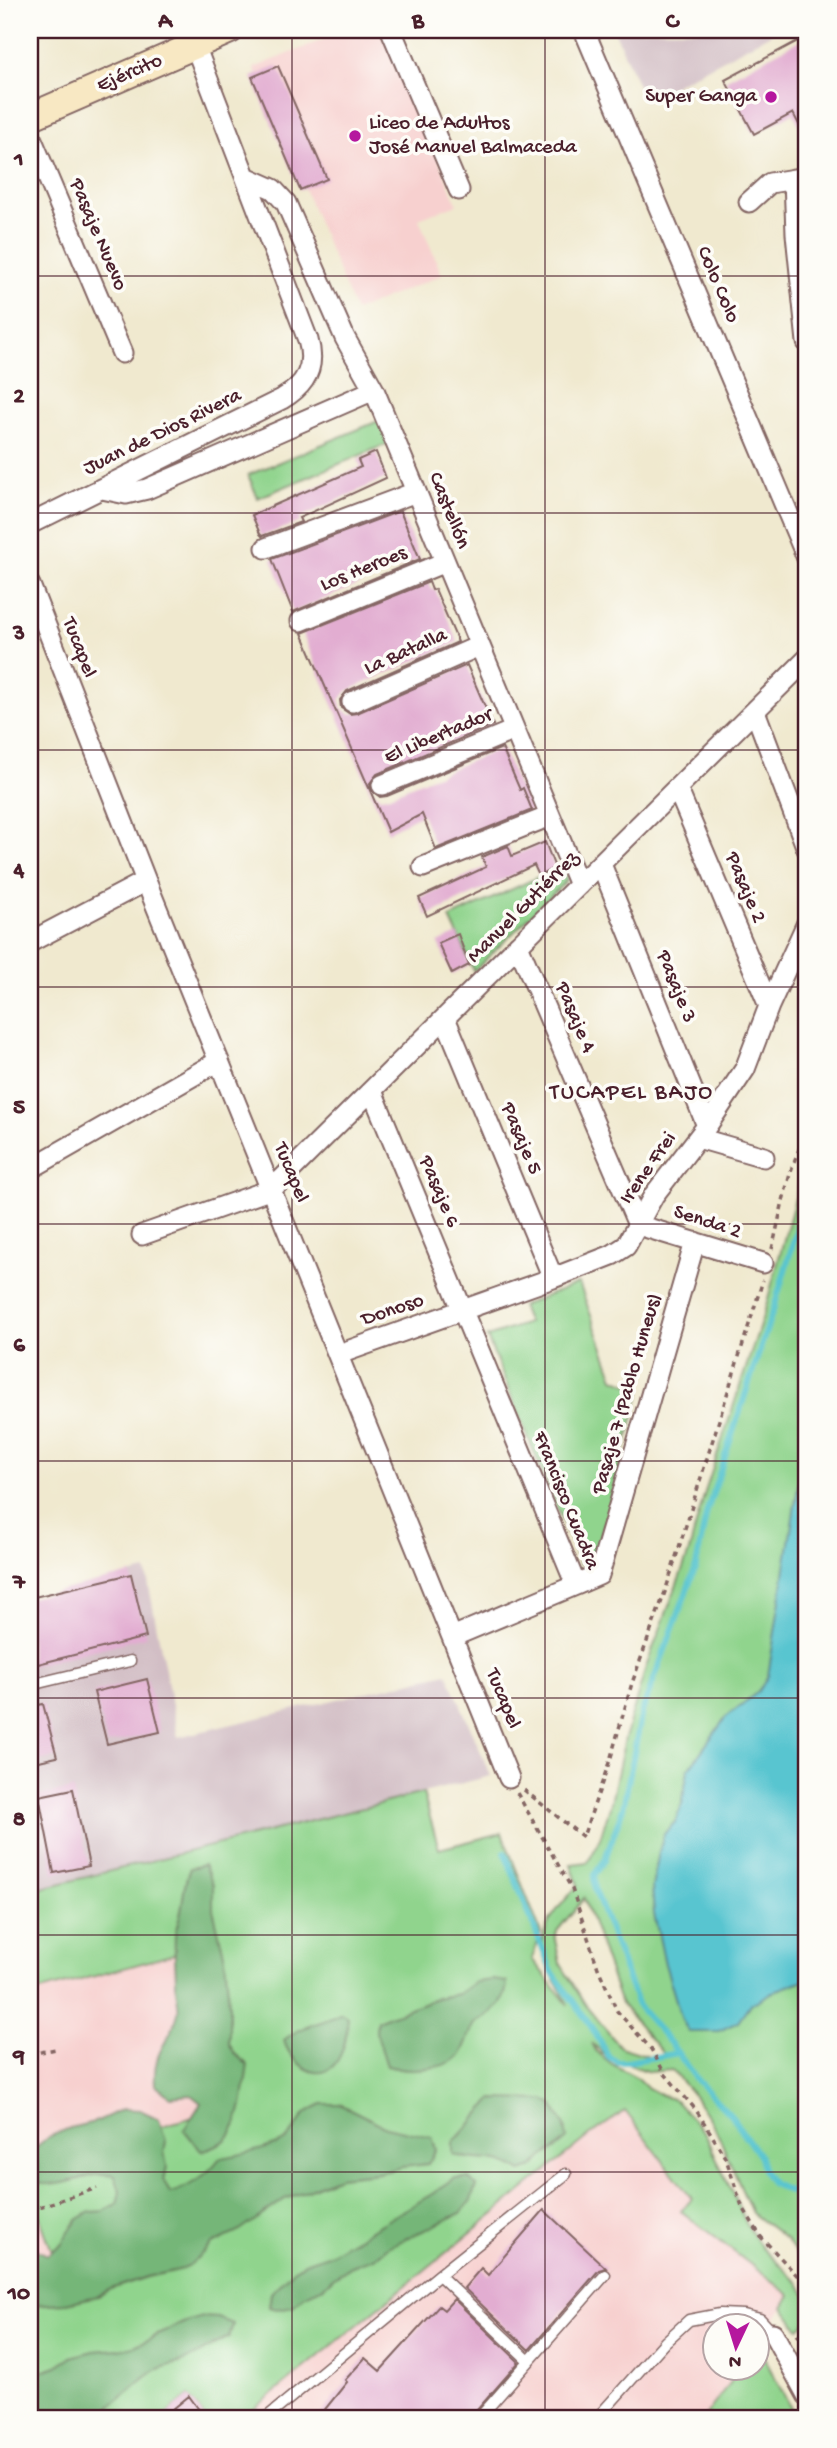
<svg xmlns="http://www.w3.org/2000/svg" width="837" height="2448" viewBox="0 0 837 2448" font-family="'Gochi Hand',sans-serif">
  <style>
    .built { fill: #f7d0cf }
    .industrial { fill: #d2bec5 }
    .green { fill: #90d48d; stroke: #6d7a5c; stroke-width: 2; fill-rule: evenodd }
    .forest { fill: #74b678; stroke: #5f6a52; stroke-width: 2 }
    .water { fill: #58c5d0; stroke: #51727e; stroke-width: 2 }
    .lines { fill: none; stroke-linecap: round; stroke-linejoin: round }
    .stream { stroke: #58c5d0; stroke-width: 6 }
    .building { fill: #e2add1 }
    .lane-casing { stroke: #846664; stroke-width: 13 }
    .street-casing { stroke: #846664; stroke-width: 23 }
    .secondary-casing { stroke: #846664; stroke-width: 30 }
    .path { stroke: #846664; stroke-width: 3.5; stroke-dasharray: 5 5; stroke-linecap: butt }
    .lane { stroke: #fff; stroke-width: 10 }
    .street { stroke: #fff; stroke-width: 19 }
    .secondary { stroke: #f8e8c3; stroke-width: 26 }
    .grid { fill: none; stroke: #4a1f2b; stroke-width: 2; stroke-opacity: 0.55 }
    .poi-dot { fill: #b5179e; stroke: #fdfcf7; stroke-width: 2.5 }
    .labels { text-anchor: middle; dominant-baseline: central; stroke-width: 7; stroke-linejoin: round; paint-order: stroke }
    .street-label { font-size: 21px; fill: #4a1f2b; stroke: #fdfcf7 }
    .poi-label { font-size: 21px; fill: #4a1f2b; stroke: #fdfcf7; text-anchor: end }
    .neighbourhood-label { font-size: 23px; letter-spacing: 2px; fill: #4a1f2b; stroke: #fdfcf7 }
    .neatline { fill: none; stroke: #4a1f2b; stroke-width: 2.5 }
    .grid-label { font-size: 23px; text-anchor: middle; font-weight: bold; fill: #4a1f2b }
  </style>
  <rect width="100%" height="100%" fill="#fdfcf7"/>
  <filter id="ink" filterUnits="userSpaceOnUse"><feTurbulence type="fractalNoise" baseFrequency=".0143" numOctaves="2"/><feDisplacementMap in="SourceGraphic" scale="14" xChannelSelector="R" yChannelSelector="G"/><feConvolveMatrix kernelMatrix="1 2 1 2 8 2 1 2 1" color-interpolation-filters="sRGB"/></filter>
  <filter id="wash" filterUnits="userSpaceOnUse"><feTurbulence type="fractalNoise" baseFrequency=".00686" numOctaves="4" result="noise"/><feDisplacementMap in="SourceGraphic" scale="28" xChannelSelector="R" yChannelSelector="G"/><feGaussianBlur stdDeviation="1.57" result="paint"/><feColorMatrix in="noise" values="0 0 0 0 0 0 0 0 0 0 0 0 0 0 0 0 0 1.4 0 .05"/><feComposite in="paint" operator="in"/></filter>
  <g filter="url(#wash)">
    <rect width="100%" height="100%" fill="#f0e9cf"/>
    <path class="built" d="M347 30H384L457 204 419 219 442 275 355 311 254 68Z
      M200 1947 208 2112 30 2164V1994Z
      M625 2111 692 2199 682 2211 791 2296 757 2344 756 2326H714V2368H740L704 2418H243L593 2133Z
      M30 2191 62 2276 30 2285Z"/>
    <path class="industrial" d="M614 30H778L645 101Z
      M146 1571 178 1737 447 1673 491 1776 30 1891V1598Z"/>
    <path class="green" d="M383 419 392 442 258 498 248 475Z
      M560 867 567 880 474 971 450 918Z
      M807 1150V2270L787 2240 752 2213 715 2128 694 2096 672 2070 649 2072 606 2056 592 2043 596 2051 612 2064 638 2078 648 2088 663 2096 675 2100 705 2133 747 2225 762 2248 799 2283 807 2298V2321L799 2328 783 2307 790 2295 681 2211 692 2199 625 2111 593 2133 243 2418H205L189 2396 162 2418H55L52 2413 41 2418H30V2286L61 2276 30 2191V2164L207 2113 200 1947 30 1994V1891L423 1793 439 1849 502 1833 541 1933 532 1959 568 2005C561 1989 549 1973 544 1956 536 1928 562 1904 578 1885L571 1864 588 1862 598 1844 610 1807 625 1738 646 1667 688 1555 704 1495 764 1313 802 1173 800 1163ZM584 1898 621 2004 665 2056H649L620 2047 585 2004 560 1963 555 1940 557 1931Z
      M579 1283 614 1378 641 1390 595 1557 580 1564 487 1337 528 1323 521 1306Z
      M757 2344 796 2418H704L740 2368H756Z"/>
    <path class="forest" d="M204 1865 213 1885V1909L225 1958 229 2003V2043L235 2054 248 2065C242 2098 244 2145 201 2151L184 2130 201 2103 191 2095 170 2097 155 2085C152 2048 171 2043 178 2013 180 2005 176 1995 176 1986 176 1970 174 1953 175 1937 175 1928 180 1919 181 1910 184 1895 184 1882 190 1868Z
      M493 1980 507 1982C506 1999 499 2009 484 2018 482 2019 477 2022 475 2024 469 2032 467 2045 461 2054 448 2071 406 2071 387 2066L376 2032 377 2021 436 1998 458 1994 475 1982Z
      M341 2013 348 2017C348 2031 344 2054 334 2065 316 2085 288 2059 284 2040 303 2023 320 2026 341 2013Z
      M493 2099 544 2100 553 2105 565 2126 567 2139C561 2145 556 2148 549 2153 535 2161 539 2167 521 2172 495 2152 479 2165 453 2154V2143Z
      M322 2104H340L386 2127 432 2137 436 2150 428 2164 402 2167 379 2173 339 2177 285 2199 240 2231 212 2244 190 2265 179 2270 147 2277 111 2289 98 2296 66 2303 30 2305V2240L37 2250 47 2255 61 2244 77 2220 90 2212 104 2211 117 2204 120 2192 115 2175C87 2168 56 2197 30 2178V2152L48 2137 70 2128 98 2121 123 2109 140 2110 159 2119 166 2141 164 2152 167 2166 164 2181 170 2193C191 2187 206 2176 220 2158 234 2156 280 2147 288 2138 304 2120 297 2115 322 2104Z
      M455 2178H468L476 2186 471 2200 461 2213 388 2247 376 2257 352 2266 333 2278 324 2287 305 2295 293 2306 277 2309 269 2307 271 2293 294 2269 307 2262 328 2255 432 2194Z
      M203 2317 218 2318 233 2324 229 2337C214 2343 202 2354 187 2360 177 2365 165 2365 156 2370 135 2381 89 2440 65 2411L42 2412 30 2408V2378L36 2373 57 2366 71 2357 93 2351 130 2348 183 2323Z"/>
    <path class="water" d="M807 1429V1979L777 1990 750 2005 738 2022 717 2032H689L682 2020 665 1964 654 1914 652 1887 659 1852 664 1834 675 1822 682 1804 688 1770 726 1717 759 1691 768 1676Z"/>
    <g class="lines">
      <path class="stream" d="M807 1184 796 1233 776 1301 707 1511 696 1566 642 1712 623 1808 605 1859 594 1876 595 1890 638 2006 672 2045 697 2080 731 2116 760 2157 764 2172 772 2184 794 2193 807 2215
        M505 1853 551 1970 592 2028 609 2057 618 2062H627L678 2053"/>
    </g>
    <g id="blocks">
      <path class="building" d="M807 36V140L793 113 754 134 725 80Z
        M278 66 327 179 300 190 252 77Z
        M376 452 386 478 299 518 301 522 262 536 260 534 252 515 361 467 358 460Z
        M400 511 420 559 293 612 272 559Z
        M429 582 432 590 435 589 458 642 347 691 340 700 341 708 350 714 357 713 467 665 493 725 377 774 370 783 371 790 380 797 387 796 502 748 520 790 523 788 532 810 436 849 422 814 388 832 302 633Z
        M545 842 555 868 539 876 534 865 427 916 419 898 486 867 482 857 508 846 512 856Z
        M458 934 469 965 452 974 438 943Z
        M131 1574 146 1637 30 1666V1598Z
        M147 1679 160 1732 107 1744 94 1692Z
        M43 1704 57 1757 30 1763V1707Z
        M73 1789 89 1866 54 1873 39 1796Z
        M544 2210 606 2268 599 2270 529 2350 464 2288 481 2268 488 2275Z
        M454 2299 519 2362 470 2418H318L347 2382 345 2380 365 2358 380 2371 439 2306 444 2310Z
        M189 2396 205 2418H162Z"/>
    </g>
  </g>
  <g filter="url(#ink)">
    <use href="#blocks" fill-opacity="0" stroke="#846664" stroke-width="2"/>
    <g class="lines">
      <g class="lane-casing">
        <path id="lane" d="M30 1685 130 1661
          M30 1786H31
          M439 2275 529 2361
          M266 2418 439 2275 566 2174
          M479 2418 605 2275
          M597 2418 665 2342 689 2320 720 2314 744 2315 760 2319 773 2333"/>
      </g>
      <g class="street-casing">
        <path id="street" d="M391 30 459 190
          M584 30 807 558
          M30 135 122 353
          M246 177 273 189 286 203 345 338 374 390 579 885
          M794 179 796 234 807 342
          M749 202 770 183 807 177
          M102 489 126 494 147 489 374 390
          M30 524 282 399C306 385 316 367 308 340L189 30
          M266 548 416 492
          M30 585 146 881 509 1778
          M301 621 445 562
          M352 702 479 646
          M755 711 807 849
          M382 785 514 730
          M677 788 769 1006
          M601 864 707 1126
          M423 867 550 816
          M30 942 146 881
          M518 945 638 1225 763 1263
          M445 1018 553 1278
          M372 1091 576 1585 452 1637
          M698 1138 764 1157
          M30 1169 219 1061
          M142 1235 272 1189 807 659
          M339 1354 553 1278 612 1255 626 1246 654 1195 707 1126 745 1069 769 1006 807 923
          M576 1585 599 1575 695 1242
          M773 2333 807 2395"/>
      </g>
      <g class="secondary-casing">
        <path id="secondary" d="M30 117 230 30"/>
      </g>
      <path class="path" d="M772 1249C782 1210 787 1169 807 1133
        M524 1790 583 1837 611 1757 632 1683 665 1592 763 1280
        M517 1793 572 1889 598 1968 617 2011 651 2049 665 2074 696 2110 710 2132 726 2159 742 2206 761 2237 807 2286
        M30 2054 56 2049
        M30 2210 97 2188
        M797 2337 807 2326"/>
      <use href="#lane" class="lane"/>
      <use href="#street" class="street"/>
      <use href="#secondary" class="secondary"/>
    </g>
  </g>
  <path class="grid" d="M292 30V2418M545 30V2418M30 276H807M30 513H807M30 750H807M30 987H807M30 1224H807M30 1461H807M30 1698H807M30 1935H807M30 2172H807"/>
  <g class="poi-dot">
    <circle cx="771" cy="97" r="7"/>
    <circle cx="355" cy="136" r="7"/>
  </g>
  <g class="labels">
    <g class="street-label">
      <text transform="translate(130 74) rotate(-23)">Ejército</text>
      <text transform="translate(97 235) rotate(67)">Pasaje Nuevo</text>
      <text transform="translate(717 285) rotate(67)">Colo Colo</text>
      <text transform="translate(163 433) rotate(-26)">Juan de Dios Rivera</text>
      <text transform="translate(448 511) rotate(68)">Castellón</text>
      <text transform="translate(364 570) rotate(-22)">Los Heroes</text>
      <text transform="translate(78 648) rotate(69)">Tucapel</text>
      <text transform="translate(406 653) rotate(-24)">La Batalla</text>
      <text transform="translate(439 737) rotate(-23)">El Libertador</text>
      <text transform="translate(744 888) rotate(67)">Pasaje 2</text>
      <text transform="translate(524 908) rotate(-45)">Manuel Gutiérrez</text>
      <text transform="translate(675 987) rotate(68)">Pasaje 3</text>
      <text transform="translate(574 1018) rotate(67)">Pasaje 4</text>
      <text transform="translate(520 1139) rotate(67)">Pasaje 5</text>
      <text transform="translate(649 1169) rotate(-55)">Irene Frei</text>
      <text transform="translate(290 1173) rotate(68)">Tucapel</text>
      <text transform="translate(438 1192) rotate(67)">Pasaje 6</text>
      <text transform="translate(707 1223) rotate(18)">Senda 2</text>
      <text transform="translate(393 1311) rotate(-19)">Donoso</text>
      <text transform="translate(628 1394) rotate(-74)">Pasaje 7 (Pablo Huneus)</text>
      <text transform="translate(565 1501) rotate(68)">Francisco Cuadra</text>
      <text transform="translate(502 1699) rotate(68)">Tucapel</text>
    </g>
    <g class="poi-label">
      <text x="757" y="97">Super Ganga</text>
      <text x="369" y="124" text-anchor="start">Liceo de Adultos<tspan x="369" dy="24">José Manuel Balmaceda</tspan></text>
    </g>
    <g class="neighbourhood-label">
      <text x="632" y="1093">TUCAPEL BAJO</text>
    </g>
  </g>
  <rect width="837" height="2448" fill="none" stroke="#fdfcf7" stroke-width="77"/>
  <g transform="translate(736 2347) rotate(184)"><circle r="33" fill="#fdfcf7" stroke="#b5a4a5" stroke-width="2"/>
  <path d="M0-5L12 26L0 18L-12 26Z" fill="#b5179e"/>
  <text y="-10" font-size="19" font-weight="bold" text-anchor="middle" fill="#4a1f2b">N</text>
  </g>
  <rect x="38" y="38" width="760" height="2372" class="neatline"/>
  <g class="grid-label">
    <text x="165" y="27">A</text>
    <text x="418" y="27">B</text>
    <text x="672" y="27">C</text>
    <text x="19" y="165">1</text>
    <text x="19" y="402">2</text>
    <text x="19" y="639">3</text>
    <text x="19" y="876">4</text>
    <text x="19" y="1113">5</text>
    <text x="19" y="1351">6</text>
    <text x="19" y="1588">7</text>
    <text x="19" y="1825">8</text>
    <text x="19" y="2062">9</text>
    <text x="19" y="2299">10</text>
  </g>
</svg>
